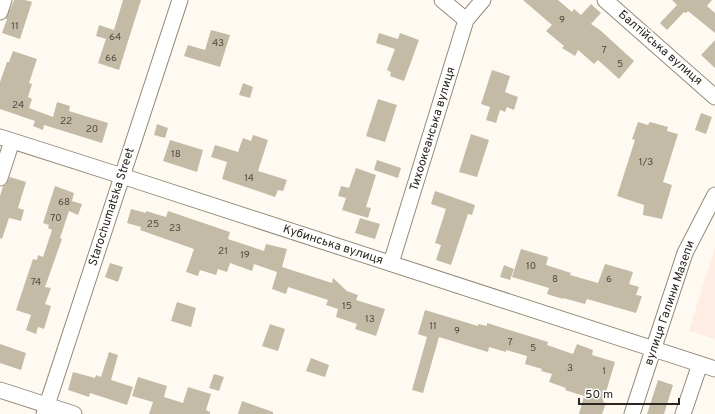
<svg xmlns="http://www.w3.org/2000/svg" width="715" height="414" viewBox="0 0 715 414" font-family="Overpass,sans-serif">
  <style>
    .education { fill: #ffece2 }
    .building { fill: #c4bba7 }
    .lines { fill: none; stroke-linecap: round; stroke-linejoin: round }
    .minor-casing { stroke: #948b78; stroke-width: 17 }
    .minor { stroke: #fff; stroke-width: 15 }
    .labels { text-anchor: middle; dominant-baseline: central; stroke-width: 3.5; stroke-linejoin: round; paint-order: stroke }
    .number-label { font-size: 10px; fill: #514c42 }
    .street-label { font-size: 12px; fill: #2b2720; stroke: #fff }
  </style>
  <rect width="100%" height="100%" fill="#fefaf2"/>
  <path class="education" d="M715 247V339L689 331Z"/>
  <path class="building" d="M14 0H25L32 2 20 39 2 33 7 19H6Z
    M123 0H141L119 70 98 63 106 39 96 36 99 25 114 30Z
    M523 0H558L572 12 574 9 581 15 591 4 601 13 591 24 600 30 634 61 619 79 598 60 594 64 578 50 575 56 562 48 564 46 546 31 552 25Z
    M672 0H712L707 6 715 13V33L688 11 686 13 684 12 667 30 660 23 677 5Z
    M211 30 230 35 220 67 184 56 188 45 205 50Z
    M379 33 398 39 400 33 419 40 404 81 390 76 391 72 387 70 395 49 376 43Z
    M715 40V68L701 55Z
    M13 51 37 59 29 83 32 84 28 97 32 99 29 108 53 117 57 102 70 106 69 111 108 123 102 143 44 125 43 130 33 126 35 121 0 109V82L7 62H9Z
    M492 70 510 76 505 92 518 97 514 110 507 107 505 112 500 110 496 123 486 120 490 107 481 104Z
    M243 83 253 87 250 98 239 95Z
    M378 99 397 105 385 142 366 136Z
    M701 113 712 117 706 134 695 130Z
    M638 122 648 125 650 122 668 127 667 131 678 134 663 182 672 185 662 219 643 215 644 205 617 196 635 140 632 139Z
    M157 124 168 128 165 138 154 135Z
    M471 134 489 140 477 177 459 172Z
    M253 135 268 140 258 171 287 180 283 191 278 190 275 197 222 179 227 162 211 157 215 145 238 152 243 138 251 141Z
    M170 140 203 150 197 172 163 161Z
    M377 160 401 168 398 178 374 170Z
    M356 168 376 175 366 207 371 208 368 218 342 210 346 198 338 196 341 186 349 188Z
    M10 177 26 182 18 208 24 210 21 221 9 218 2 239 0 238V196L3 186 6 184Z
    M55 186 74 193 72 201 82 204 78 215 69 211 60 238 62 239 45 287 51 288 45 304 51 306 44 329 38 327 36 334 26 330 31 315 16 310 33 259 37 260 38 255 43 257 52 230 48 228 49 225 43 223Z
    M435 191 475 205 472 215 468 214 451 265 436 260 441 245 435 243 446 209 431 204Z
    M131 209 146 213V211L166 217 168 211 230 232 228 239 264 251 266 244 287 249 282 267 332 283 333 278 347 291 358 295 356 300 385 309 376 336 355 329 357 324 336 317 338 309 326 305 328 300 288 287 286 294 272 289 277 272 254 264 252 271 230 263 227 272 218 269 216 275 200 270 198 276 186 272 194 249 140 230 141 227 127 223Z
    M360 218 380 224 375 239 355 233Z
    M521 249 548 257 546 265 571 273 570 275 598 283 605 264 633 272 629 284 639 287 636 295 642 296 636 313 587 299 585 304 563 298V299L547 294 549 288 512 277Z
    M110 263 123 267 118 282 105 277Z
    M504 265 514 269 510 280 500 277Z
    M177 302 196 308 191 327 171 321Z
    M425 310 478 326V324L487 326V323L548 342 547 345 573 354 577 344 593 350 592 355 615 362 603 402 606 403 602 414H579L584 396 565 390 566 388 549 382 552 374 541 371 542 369 525 364 527 356 506 350V352L489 347 488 352 439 337 423 393 412 390 427 337 418 334Z
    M270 324 285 329 278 351 262 346Z
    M0 344 26 353 21 370 0 363Z
    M109 352 118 355 111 380 133 387 127 405 90 393 89 397 68 390 73 372 95 378 96 375 101 377Z
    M311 358 329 365 325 377 306 371Z
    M214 374 224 377 219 391 209 388Z
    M138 377 167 386 164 397 183 403 188 387 211 394 206 410 210 412V414H149L153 402 132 396Z
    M658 380 673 385 664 414H647Z
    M242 401 273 412V414H238Z"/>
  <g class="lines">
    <g class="minor-casing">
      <path id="minor" d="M442 0 466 20
        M605 0 715 97
        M0 12 4 0
        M0 137 122 176 715 369
        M0 178 12 141
        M391 263 466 20 483 0
        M0 390 74 414
        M44 414 180 0
        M632 414 685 253 715 195
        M683 414 700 364"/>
    </g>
    <use href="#minor" class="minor"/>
  </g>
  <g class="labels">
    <g class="number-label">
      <text x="562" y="20">9</text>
      <text x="15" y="26">11</text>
      <text x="115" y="37">64</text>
      <text x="218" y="43">43</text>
      <text x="604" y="50">7</text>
      <text x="111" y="58">66</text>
      <text x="620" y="64">5</text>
      <text x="18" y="105">24</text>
      <text x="66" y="121">22</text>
      <text x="92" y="129">20</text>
      <text x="176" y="154">18</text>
      <text x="646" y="162">1/3</text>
      <text x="249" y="178">14</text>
      <text x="64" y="202">68</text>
      <text x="56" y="218">70</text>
      <text x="153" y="224">25</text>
      <text x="175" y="228">23</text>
      <text x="223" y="251">21</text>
      <text x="245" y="255">19</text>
      <text x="531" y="266">10</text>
      <text x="555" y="279">8</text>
      <text x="609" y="279">6</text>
      <text x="36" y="282">74</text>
      <text x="347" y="306">15</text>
      <text x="370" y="319">13</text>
      <text x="433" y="326">11</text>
      <text x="457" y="331">9</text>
      <text x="510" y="342">7</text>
      <text x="533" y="348">5</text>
      <text x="570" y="368">3</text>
      <text x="604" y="371">1</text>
    </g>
    <g class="street-label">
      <text transform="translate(660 48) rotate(41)">Балтійська вулиця</text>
      <text transform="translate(433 129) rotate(-73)">Тихоокеанська вулиця</text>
      <text transform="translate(112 207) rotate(-72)">Starochumatska Street</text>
      <text transform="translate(333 245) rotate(18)">Кубинська вулиця</text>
      <text transform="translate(670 303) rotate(-71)">вулиця Галини Мазепи</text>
    </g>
  </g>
  <path d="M579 398v6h100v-6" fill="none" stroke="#2b2720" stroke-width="2"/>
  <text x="585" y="398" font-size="12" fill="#2b2720" stroke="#ffffff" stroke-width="3" paint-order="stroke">50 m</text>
</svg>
